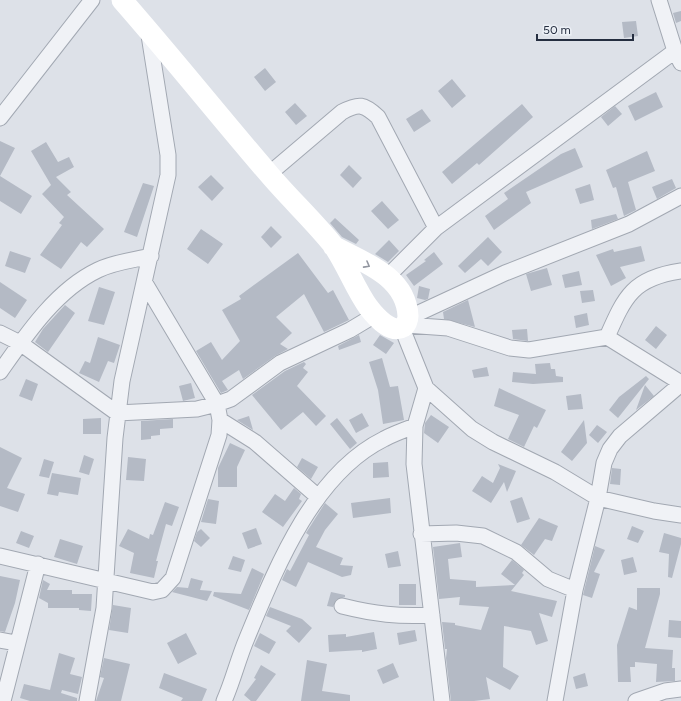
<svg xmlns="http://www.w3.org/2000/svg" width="681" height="701" viewBox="0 0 681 701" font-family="Figtree,sans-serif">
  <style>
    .building { fill: #b4bac5 }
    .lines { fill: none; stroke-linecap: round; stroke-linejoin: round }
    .street-casing { stroke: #a2a8b2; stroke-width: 17 }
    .street { stroke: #f0f2f6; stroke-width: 15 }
    .secondary { stroke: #fff; stroke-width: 21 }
    .oneway { stroke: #9296a0 }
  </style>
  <rect width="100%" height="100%" fill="#dde1e8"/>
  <path class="building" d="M681 11V21L676 23 673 13Z
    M636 21 638 36 624 38 622 22Z
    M265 68 276 82 265 91 254 77Z
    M452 79 466 96 452 108 438 91Z
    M656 92 663 107 635 121 628 106Z
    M295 103 307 116 296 125 285 112Z
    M522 104 533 117 479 165 477 163 452 184 442 172Z
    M615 106 622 114 608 126 601 117Z
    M422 109 431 121 414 132 406 119Z
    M0 141 15 148 0 176 32 196 21 214 0 201Z
    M46 142 58 162 69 157 74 167 56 177 71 192 67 195 104 229 87 247 81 242 61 269 40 255 62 225 59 223 64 217 42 194 51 185 31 151Z
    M575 148 583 167 526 192 531 203 494 230 485 216 508 199 504 193 561 154Z
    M647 151 655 171 628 182 636 210 624 216 616 187 613 188 606 170Z
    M349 165 362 178 353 188 340 175Z
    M211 175 224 188 212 201 198 187Z
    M672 179 676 188 657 199 652 187Z
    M143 183 154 186 137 237 124 232Z
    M590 184 594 200 580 204 575 189Z
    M382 201 399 220 388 229 371 211Z
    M616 214 618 219 592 229 591 220Z
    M335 218 359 240 356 244 342 237 330 223Z
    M271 226 282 237 271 248 261 237Z
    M201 229 223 244 208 264 187 249Z
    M488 237 502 252 488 266 481 259 465 273 458 266Z
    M389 240 399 251 388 262 375 254Z
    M641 246 645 261 620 267 626 278 611 286 596 255 613 249 614 252Z
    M10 251 31 258 25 273 5 266Z
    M434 252 443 264 414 286 406 275 426 261 424 260Z
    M298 253 328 293 333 290 349 320 324 332 304 294 276 317 292 333 280 344 288 349 275 356 243 379 239 370 222 381 228 390 221 393 196 351 211 342 222 360 240 341 222 310 241 299 239 296Z
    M547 268 552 285 531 291 526 274Z
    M579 271 582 285 565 288 562 275Z
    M0 282 27 300 15 318 0 308Z
    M419 286 430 289 428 299 425 300 417 298Z
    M99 287 115 292 104 325 88 321Z
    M593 290 595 301 582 303 580 291Z
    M468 300 475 327 444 319 443 312Z
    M65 305 75 313 48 352 35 342 43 329Z
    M587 313 589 325 576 328 574 316Z
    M656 326 667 335 656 349 645 340Z
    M527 329 528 341 513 339 512 330Z
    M359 335 361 342 339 350 338 346Z
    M380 335 394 343 386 354 373 345Z
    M98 337 120 345 114 363 108 361 99 382 79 373 85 361 90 363Z
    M382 358 390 387 398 386 404 420 383 424 378 390 369 362Z
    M304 362 306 364 303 368 308 372 297 386 326 416 316 426 303 412 281 430 252 395 285 371Z
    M550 363 551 369H555L556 376 563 377V382L533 384 512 382 513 372 536 374 535 364Z
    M487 367 489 376 474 378 472 370Z
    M646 376 649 379 618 418 609 410 619 397Z
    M26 379 38 384 32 401 19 396Z
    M191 383 195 398 183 401 179 386Z
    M645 385 654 396 636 410Z
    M499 388 546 410 537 428 534 426 524 447 508 439 519 415 494 406Z
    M581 394 583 409 568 410 566 396Z
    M362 413 369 426 356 433 349 420Z
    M431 415 449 427 438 443 424 433 425 423Z
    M249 416 253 430 237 420Z
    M101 418V434H83V419Z
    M337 418 357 443 350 449 330 424Z
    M173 419V428L160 429V435L151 436V439L141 440V421Z
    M584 420 587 443 572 461 561 452Z
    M597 425 607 432 598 443 589 435Z
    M230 443 245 450 237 467V487H218V468Z
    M0 447 22 458 7 488 25 494 18 512 0 506Z
    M84 455 94 459 89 475 79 472Z
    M128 457 146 459 144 481 126 480Z
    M302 458 318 467 311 479 297 467Z
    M44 459 54 462 49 478 39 476Z
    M388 462 389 477 373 478V463Z
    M498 464 516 471 507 492 504 482 491 503 472 491 482 476 493 483 500 468Z
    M612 468 621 469 620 485 610 484Z
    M52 473 81 478 78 495 59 492 58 496 47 494Z
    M294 488 301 494 299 499 302 501 283 527 262 512 275 494 285 501Z
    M522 497 530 519 517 523 510 501Z
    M390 498 391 513 353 518 351 503Z
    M208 499 219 501 216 524 201 522Z
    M165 502 179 507 172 526 166 524 156 561H158L154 578 130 573 134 553 119 546 128 529 149 539 150 534 153 535Z
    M325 503 338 514 325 530 316 547 343 558 340 565 353 566 351 575 342 577 308 562 296 587 282 580 287 569 290 571 309 535 306 533Z
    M539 518 558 526 552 541 545 539 534 555 521 545Z
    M632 526 644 531 638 543 627 539Z
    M256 528 262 544 248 549 242 533Z
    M201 529 210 538 201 547 194 541 197 532Z
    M21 531 34 536 29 548 16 543Z
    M664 533 681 538V544L672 578 668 577 669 554 659 552Z
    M60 539 83 546 77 564 54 557Z
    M460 543 462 557 448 559 450 579 476 581V587L515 585 501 574 512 560 524 570 522 573 524 575 511 591 557 601 552 617 539 613 548 641 536 645 531 631 504 626 503 667 519 676 510 690 486 677 490 699 474 701H451L446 658 447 649H445L442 622 455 623V625L481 630 489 607 459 605 460 597 439 599 433 547Z
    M595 546 605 550 594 572 600 574 592 598 583 595Z
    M398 551 401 566 388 568 385 554Z
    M233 556 245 560 241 572 228 569Z
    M633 557 637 572 624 575 621 560Z
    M252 568 264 574 249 610 213 596 214 592 241 594Z
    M0 576 20 580 15 603 5 632 0 631Z
    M191 578 203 581 200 590 212 591 207 601 172 592 177 587 188 588Z
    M43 580 50 584 47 590H72V594H92L91 611 79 610V608H48V603L39 598Z
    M399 584H416V605H399Z
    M637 588H660V594L645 648 673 650 672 668H675V681L656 682 657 664 635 662V667H630L631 682H618L617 645 629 607 637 610Z
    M331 592 345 595V597L336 600 333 607 327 606Z
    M113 605 131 608 128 633 109 630Z
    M270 607 302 619 312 628 299 643 286 631 291 626 266 616Z
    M669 620 681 621V638L668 637Z
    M415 630 417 641 399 645 397 633Z
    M374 632 377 649 362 652V650L329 652 328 635 346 634V637Z
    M186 633 197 654 178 664 167 643Z
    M260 633 276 642 269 654 254 646Z
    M59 653 75 658 70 674 82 677 78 694 62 690 61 693 77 698V701H30L20 698 24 684 50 690Z
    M104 658 130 664 121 701H96L104 678 100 677Z
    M307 660 327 664 322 691 350 695V701H301Z
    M393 663 399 677 383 684 377 670Z
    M261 665 276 674 256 701H251L244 695 256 679 254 678Z
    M164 673 207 689 202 701H181L183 698 159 688Z
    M585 673 588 686 576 689 573 677Z"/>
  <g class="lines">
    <g class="street-casing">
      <path id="street" d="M659 0 675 51 681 63
        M0 118 92 0
        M269 174 342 112C359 103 364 104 378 117L436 228
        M388 276 436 228 675 51
        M408 318 505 273 629 224 681 196
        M406 325 448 328 510 348 529 350 607 337C625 296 633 278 681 271
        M402 328 426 388 415 426 414 464 442 701
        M0 333 20 343 117 413 197 409 217 404 231 399 280 363 350 330 375 315
        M607 337 681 383
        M0 372C26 335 56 290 98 270 114 262 134 260 151 256
        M426 388 472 429 493 442 555 472 598 498 654 511 681 515
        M220 420 255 442 317 496
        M421 534 456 533 483 536 516 552 548 579 575 590
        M0 556 153 592 162 590 173 578 219 435 220 420 217 404 145 283
        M342 606C374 614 399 617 432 615
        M0 640 16 643
        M3 701 38 564
        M87 701 104 608 115 438 122 381 168 175V155L148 29
        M224 701C233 681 238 659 247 638 276 568 313 474 384 439 393 434 404 430 415 426
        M555 701 575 590 598 498 604 463 610 449 620 436 681 384
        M636 701 665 691 681 689"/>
    </g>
    <use href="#street" class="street"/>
    <path class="secondary" d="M122 0C172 57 219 116 268 173 289 198 313 220 333 245 347 265 355 289 369 308 376 317 391 334 403 327 406 325 408 320 408 316 406 276 363 262 333 246"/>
  </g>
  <defs><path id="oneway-chevron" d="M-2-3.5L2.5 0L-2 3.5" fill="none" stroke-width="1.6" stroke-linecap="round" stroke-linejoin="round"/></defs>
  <use class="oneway" href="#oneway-chevron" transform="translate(367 265) rotate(29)"/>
  <path d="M537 34v6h96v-6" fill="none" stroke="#252e40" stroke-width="2"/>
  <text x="543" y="34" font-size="12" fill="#252e40" stroke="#ecf0f6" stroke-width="3" paint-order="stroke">50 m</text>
</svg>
